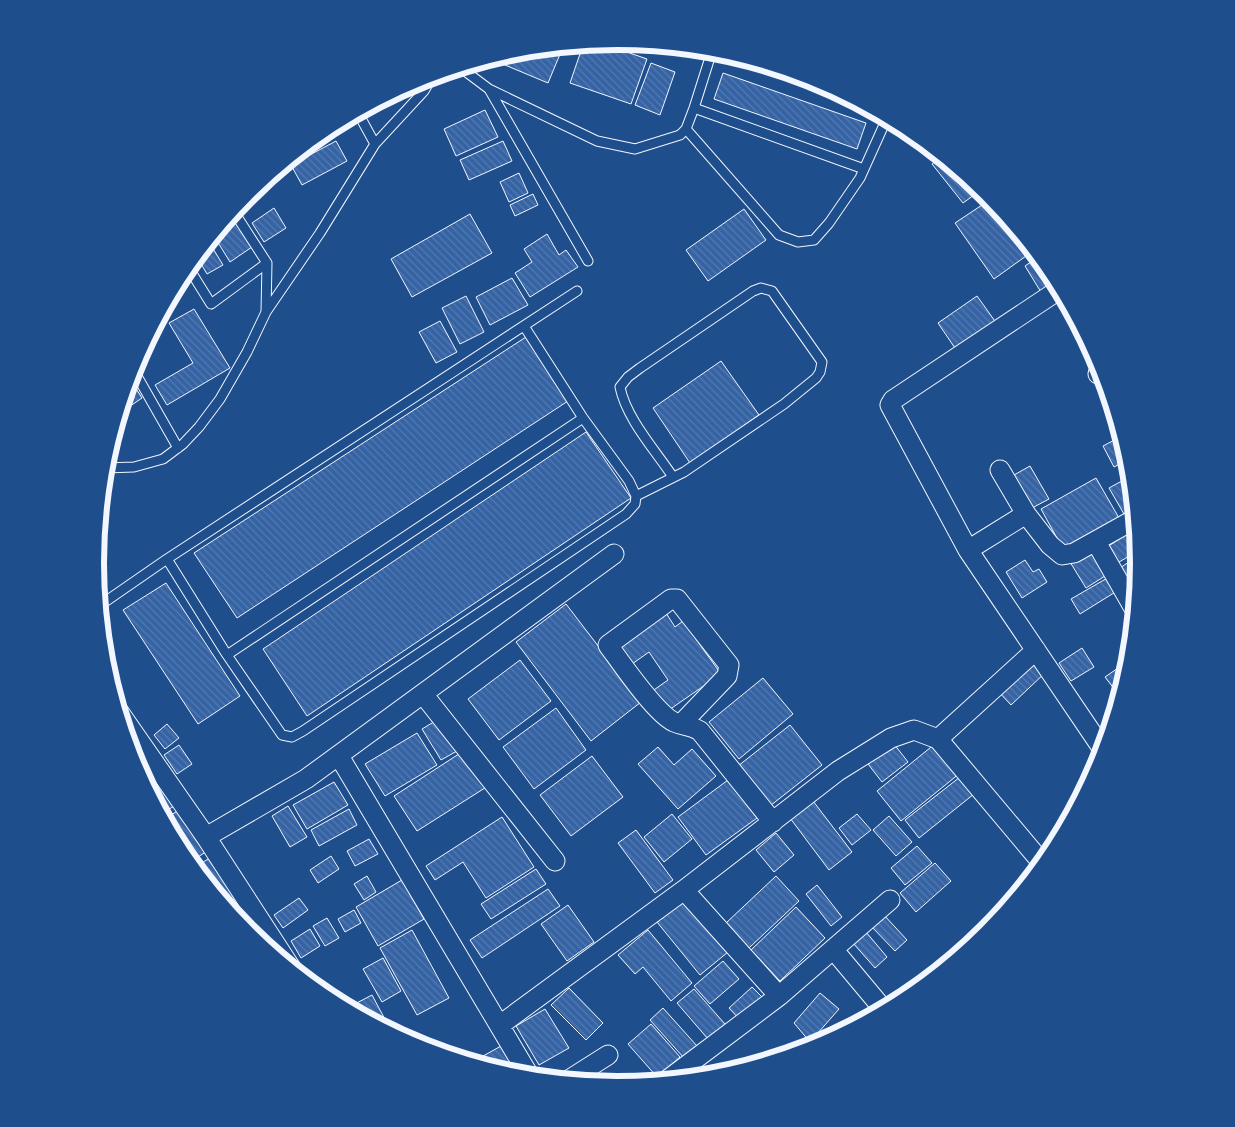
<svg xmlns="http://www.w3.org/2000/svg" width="1235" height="1127" viewBox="0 0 1235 1127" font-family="Arial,sans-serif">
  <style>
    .building { fill: url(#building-back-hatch); stroke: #f2f6ff }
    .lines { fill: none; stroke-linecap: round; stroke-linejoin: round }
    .service-casing { stroke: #f2f6ff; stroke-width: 11 }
    .minor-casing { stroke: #f2f6ff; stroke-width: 21 }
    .service { stroke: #1f4e8c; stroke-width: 9 }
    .minor { stroke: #1f4e8c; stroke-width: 19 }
    .rim { fill: none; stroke: #f2f6ff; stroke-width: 6 }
  </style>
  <defs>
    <pattern id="building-back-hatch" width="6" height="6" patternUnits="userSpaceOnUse" patternTransform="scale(1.25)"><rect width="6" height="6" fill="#3563a3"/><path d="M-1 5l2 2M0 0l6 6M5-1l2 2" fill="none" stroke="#537ab1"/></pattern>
  </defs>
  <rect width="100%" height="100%" fill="#1f4e8c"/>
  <path class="building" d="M601 43 647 59 631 104 570 83 583 45Z
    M563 47 548 83 493 60 494 58 516 51Z
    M651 63 675 72 660 115 635 105Z
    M723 73 866 123 857 149 714 99Z
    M485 110 498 137 456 156 444 129Z
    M344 121 319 136 328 129Z
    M336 141 347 161 302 185 291 165Z
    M503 141 512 161 469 180 460 160Z
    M941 157 981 190 963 203 932 164Z
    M519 173 528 193 509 202 500 182Z
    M261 184 264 190 246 201 245 199 248 194Z
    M533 194 538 205 515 216 510 205Z
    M991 199 1033 251 994 279 955 223Z
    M274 208 286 228 264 242 252 223Z
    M744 209 766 240 708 281 686 250Z
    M232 214 252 247 230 262 214 236Z
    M470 214 492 253 412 297 391 259Z
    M547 234 559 255 566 250 578 267 530 297 515 273 532 262 524 249Z
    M209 242 223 265 207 274 197 257Z
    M1038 257 1052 274 1059 287 1044 297 1025 266Z
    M512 278 528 305 490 325 476 297Z
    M466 296 484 332 460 344 442 308Z
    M977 296 997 324 957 351 938 323Z
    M194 309 230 368 167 405 155 385 193 363 169 323Z
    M440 321 457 352 436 363 419 332Z
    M526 337 568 401 237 618 194 553Z
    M721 361 759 415 690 463 653 408Z
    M130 379 142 398 120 413Z
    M586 432 631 498 307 716 263 649Z
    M1122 436 1129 459 1114 467 1103 446Z
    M1030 466 1049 499 1032 508 1014 475Z
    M1131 476 1134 509 1124 514 1109 488Z
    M1096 478 1119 518 1063 549 1041 509Z
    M1127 534 1138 551 1114 565 1104 549Z
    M1090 550 1105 576 1086 588 1070 562Z
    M1139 555V574L1128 581 1120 568Z
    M1025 560 1033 572 1039 569 1047 582 1022 598 1006 572Z
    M1109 577 1117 591 1080 614 1071 599Z
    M166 583 240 696 198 724 123 610Z
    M566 604 641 702 591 741 516 642Z
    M666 613 675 627 683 621 721 674 666 712 651 692 668 680 649 652 632 664 620 646Z
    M1082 648 1094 667 1071 681 1059 663Z
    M1034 657 1047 671 1011 705 997 690Z
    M520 660 551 701 499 740 468 699Z
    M1121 666 1127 673 1122 691 1118 694 1105 677Z
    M763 678 793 714 739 759 709 722Z
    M556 708 586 750 534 789 503 747Z
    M437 720 457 751 441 760 422 729Z
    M167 724 179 738 165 749 154 735Z
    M790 725 822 765 770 806 738 766Z
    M124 726 142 754 134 759Z
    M417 733 437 765 385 796 365 764Z
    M936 743 960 773 901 821 877 791Z
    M894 744 908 762 882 782 868 764Z
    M179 745 192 764 177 774 164 755Z
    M658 747 674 765 692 749 716 776 678 809 638 764Z
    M465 750 488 786 417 831 394 796Z
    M592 756 623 797 571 836 540 795Z
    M147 758 177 804 162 814 136 765Z
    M960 777 974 794 919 838 905 820Z
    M728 780 757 818 706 855 678 817Z
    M334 782 348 805 307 829 293 805Z
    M813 801 852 852 829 870 790 818Z
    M288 806 307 837 290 847 272 816Z
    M182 808 209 850 190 862 183 853 165 819Z
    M349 809 357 825 319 846 311 830Z
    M672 814 692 839 664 862 644 837Z
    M857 814 871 830 852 845 839 828Z
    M889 816 912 842 896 856 873 830Z
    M502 817 534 867 486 898 463 862 435 880 426 866Z
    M636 830 673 880 655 893 618 843Z
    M776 833 794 855 774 872 756 850Z
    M369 839 378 854 355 866 347 851Z
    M917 846 932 863 905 885 891 868Z
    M213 856 239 896 225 905 195 867Z
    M331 856 339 869 318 883 310 870Z
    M935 863 951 881 916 912 900 893Z
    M536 869 546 884 491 919 481 904Z
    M367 876 376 892 364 900 354 884Z
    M776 876 799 901 749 948 726 923Z
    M402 880 424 919 378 946 356 907Z
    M817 885 842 917 831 926 806 894Z
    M548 889 560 906 482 958 470 940Z
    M299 898 308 910 283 928 274 915Z
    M244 900 269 939 262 944 248 933 229 909Z
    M685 900 728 952 700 975 657 922Z
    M568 905 594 942 567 961 541 924Z
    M796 907 825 938 780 981 751 950Z
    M354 910 361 923 345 932 338 919Z
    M883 914 907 940 895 951 871 926Z
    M327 918 339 938 325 946 313 926Z
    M310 929 320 946 301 958 291 941Z
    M412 930 449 998 417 1015 380 948Z
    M648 930 692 983 671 1001 643 967 635 974 618 955Z
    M866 932 887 957 875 968 853 943Z
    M383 958 401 991 382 1002 363 969Z
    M723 961 739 979 710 1004 694 986Z
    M752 987 764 999 741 1021 729 1008Z
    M569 988 603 1023 586 1040 551 1005Z
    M694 989 725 1024 708 1039 677 1003Z
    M820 993 839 1009 810 1042 794 1023Z
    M372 995 388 1025 383 1028 347 1008Z
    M663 1008 697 1046 684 1058 650 1020Z
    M545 1009 569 1048 539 1065 516 1026Z
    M651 1024 680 1057 657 1077 628 1044Z
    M501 1046 510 1062 496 1070 478 1064 476 1060Z
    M512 1064 519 1076 500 1071Z"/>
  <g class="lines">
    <g class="service-casing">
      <path id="service" d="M461 68 489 89 597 141 635 149 680 135 686 129 694 108 712 51
        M489 89 588 261
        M694 108 864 169
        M358 113 375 144
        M686 129 779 235 798 242 814 240 829 223 860 178 887 118
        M234 212 267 263 266 311
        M188 267 211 304 267 263
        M133 369 178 448
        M105 468 134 467 163 459 183 444 199 427 220 399 247 352 266 312 320 233 375 144 424 91 432 77
        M636 496 684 472 784 404 816 378 820 372 822 362 772 291 761 288 753 291 640 368 628 377 620 387C626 418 655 450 673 477
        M167 559 227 655 282 735 292 737 303 731 626 514 635 504 636 496 629 481 583 418 524 326
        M99 606 167 559 577 291
        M227 655 583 418"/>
    </g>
    <g class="minor-casing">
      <path id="minor" d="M1060 289 893 400 890 405 968 550 1104 751
        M1098 374 1102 371
        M1000 470 1026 514
        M1096 542 1135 610
        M968 550 1026 514 1050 545 1062 555 1074 553 1135 519
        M423 694 555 861
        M119 712 206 837 306 779 614 554
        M681 724 727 676 729 665 677 599H671L608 645C622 664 655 713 674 722 683 726 690 725 700 731L773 822
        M938 739 1036 650
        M339 756 530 1077
        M206 837 291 968
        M833 949 884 1010
        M779 996 890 900
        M500 1025 684 890 838 771 891 738 914 730 938 739 1043 864
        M567 1081 608 1055
        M666 1081 779 996 684 890"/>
    </g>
    <use href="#service" class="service"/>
    <use href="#minor" class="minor"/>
  </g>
  <path d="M0 0H1235V1127H0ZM104 563a513 513 0 1 1 1026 0a513 513 0 1 1-1026 0Z" fill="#1f4e8c" fill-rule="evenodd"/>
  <path class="rim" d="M104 563a513 513 0 1 1 1026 0a513 513 0 1 1-1026 0Z"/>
</svg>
